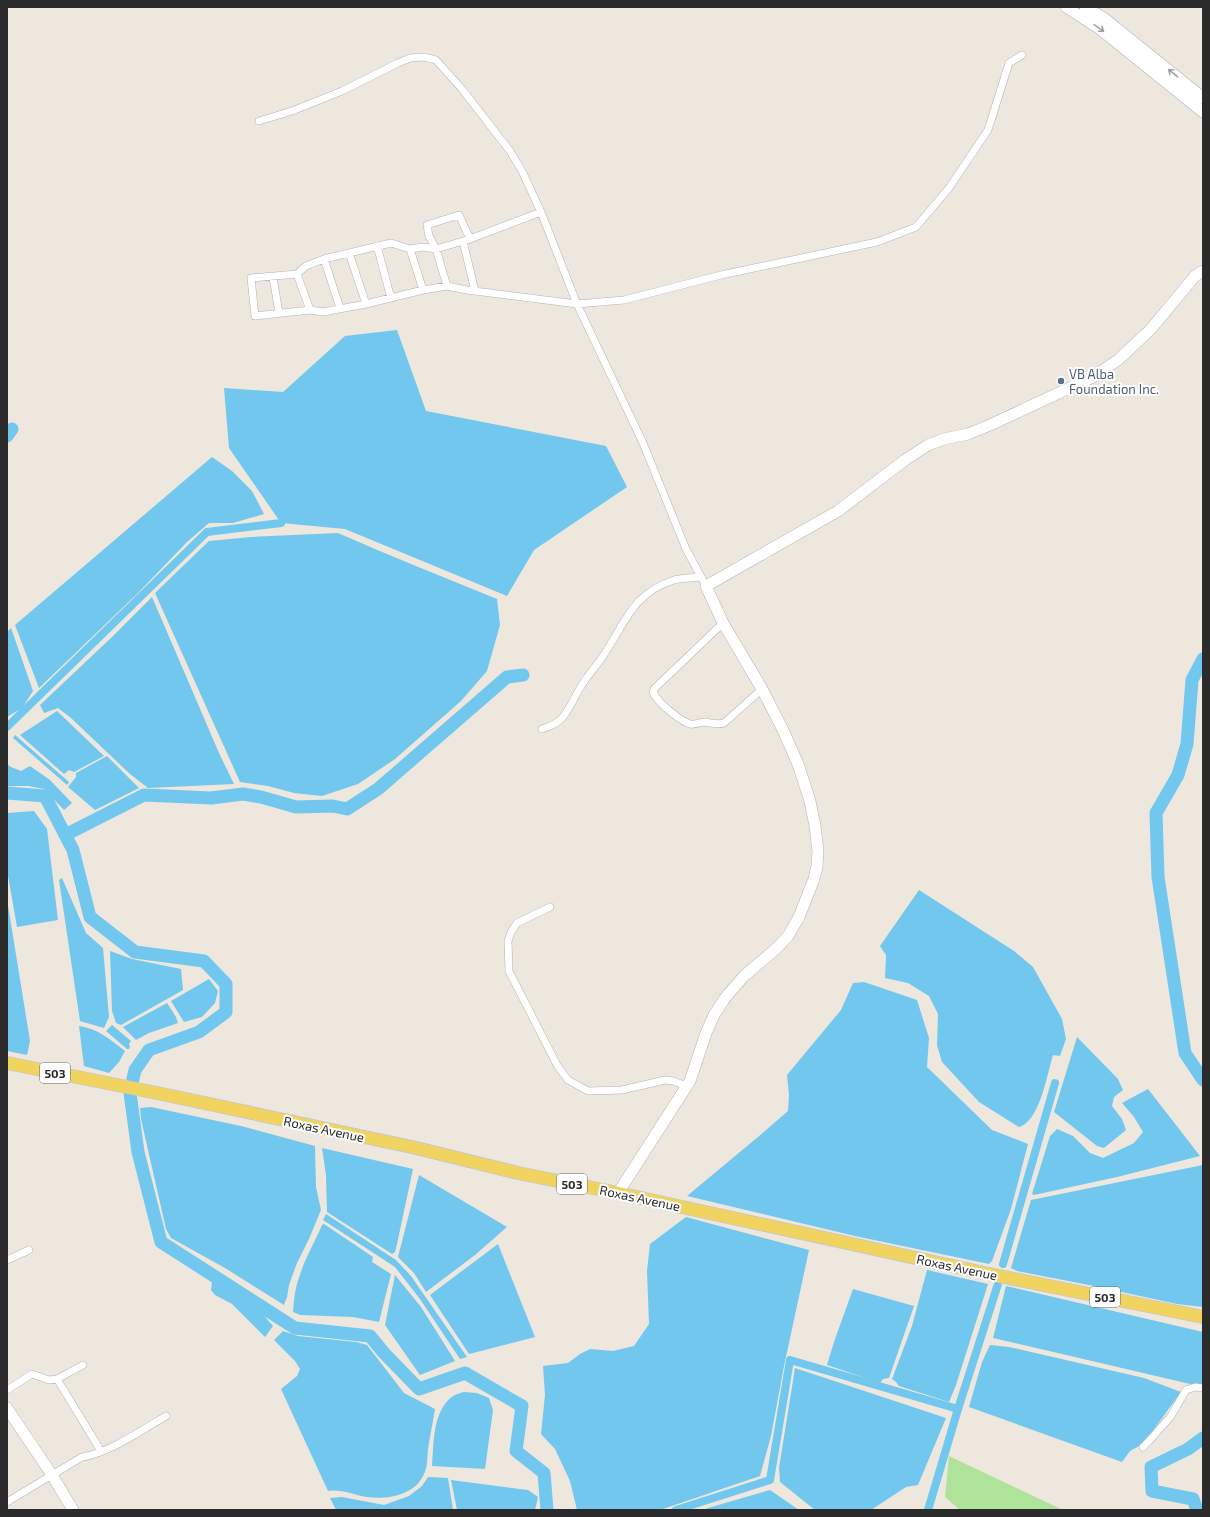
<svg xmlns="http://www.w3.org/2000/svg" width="1210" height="1517" viewBox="0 0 1210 1517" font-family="'Exo 2',sans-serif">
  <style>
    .green { fill: #b0e39a }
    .water { fill: #71c7ee }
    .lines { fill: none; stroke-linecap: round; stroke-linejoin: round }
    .canal { stroke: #71c7ee; stroke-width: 8 }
    .river { stroke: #71c7ee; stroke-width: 13 }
    .street-casing { stroke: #b1b3be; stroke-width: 8 }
    .secondary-casing { stroke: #b1b3be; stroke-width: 12 }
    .primary-casing { stroke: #c8c8c8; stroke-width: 14 }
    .street { stroke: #fff; stroke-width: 7 }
    .secondary { stroke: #fff; stroke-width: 11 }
    .primary { stroke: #f0d45f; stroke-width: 12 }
    .oneway { stroke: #a0a0a0 }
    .service-dot { fill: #5c6f8a; stroke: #fff; stroke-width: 1.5 }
    .labels { text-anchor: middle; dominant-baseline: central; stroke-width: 4; stroke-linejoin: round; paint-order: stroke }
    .shield { fill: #fff; stroke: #6b6b6b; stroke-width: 1 }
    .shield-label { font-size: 12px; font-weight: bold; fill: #2b2b2b }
    .service-label { font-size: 13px; fill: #4e5e75; stroke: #fff; text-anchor: start }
    .street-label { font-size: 13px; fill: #2b2b2b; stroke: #fff }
  </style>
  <rect width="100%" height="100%" fill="#ede7dd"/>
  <path class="green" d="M949 1456 1063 1510H960L945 1497Z"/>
  <path class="water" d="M397 330 426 411 606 446 627 487 534 550 507 596 345 529 281 523 229 448 224 388 283 392 345 336Z
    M212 457 232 471 252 491 264 514 233 523H209L187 542 138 593 39 688 15 625Z
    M338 533C390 556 444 577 497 599L500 625 487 671 461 701 395 759 358 784 322 796 294 793 268 786 240 782 155 593 209 541 251 537Z
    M152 597 219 753 234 784 148 788 130 774 71 718 58 708 44 713 40 705 113 636Z
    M11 628 33 691 22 708 7 717V632Z
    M57 711 104 756 74 772 69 770 64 774 20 735Z
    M15 735 69 782 67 785 13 738Z
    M107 756 139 788 95 810 68 787 76 777V773Z
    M7 764 11 767 21 771 30 766 50 780 72 803 64 810 44 789 28 786H7Z
    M34 811 47 829 58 920 17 927 7 870V813Z
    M62 878 86 933 103 948 109 1017 104 1028 80 1021 59 880Z
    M919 890 1014 951 1033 967 1062 1019 1066 1039 1060 1056 1053 1055C1047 1074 1040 1121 1019 1127L979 1102 942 1062 937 1045 938 1014 929 996 908 983 885 978 886 955 880 946Z
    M7 899 30 1041 27 1055 7 1051Z
    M110 951 132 959 181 969 183 990 121 1025 116 1023 112 1011Z
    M209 979 218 991 215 1003 202 1017 184 1022 171 1001Z
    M864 982 917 1000 929 1038 927 1067 992 1130 1028 1144 1011 1209 992 1261 989 1264 855 1236 687 1196 758 1137 788 1111 789 1095 787 1075 841 1010 853 983Z
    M167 1003 176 1017 178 1023 149 1033 136 1040 123 1027Z
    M112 1025 131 1041 129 1044 130 1047 129 1049H127L106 1031Z
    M79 1026C99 1029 109 1039 125 1051L119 1062 109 1073 84 1066Z
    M1077 1037 1118 1079 1123 1090 1114 1097 1112 1106 1122 1119 1126 1130 1104 1148 1097 1146 1054 1112Z
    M1148 1089 1200 1156 1117 1177 1034 1195 1032 1194 1050 1136 1057 1129 1073 1136 1090 1153 1103 1158 1134 1143 1143 1132 1134 1117 1122 1103Z
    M151 1107 241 1126 315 1146 316 1187 321 1210 309 1239 297 1263 289 1285 287 1297 284 1305 225 1268 171 1238 166 1229 141 1119 140 1108Z
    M322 1148 413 1169 397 1244 395 1252 392 1254 327 1212 326 1175Z
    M1203 1165V1307L1177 1304 1094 1286 1017 1271 1011 1268 1031 1200Z
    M419 1175 507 1227 475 1255 426 1292 414 1273 398 1257Z
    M326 1214 396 1260 411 1276 467 1357 460 1359 420 1299 395 1267 323 1220Z
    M686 1217 809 1250 784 1366 771 1436 760 1476 660 1510H577L570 1481 555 1449 541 1434 545 1395 543 1366 568 1363 580 1354 590 1349 613 1351 634 1346 649 1324 647 1271 650 1244Z
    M324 1224 373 1257 372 1262 391 1274 379 1322 353 1317 300 1315 293 1312C294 1300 295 1287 300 1275 305 1258 315 1242 322 1225Z
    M498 1244 535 1337 469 1354 430 1295Z
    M927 1270 988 1284 956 1385 949 1402 899 1386 896 1382 892 1379 912 1326Z
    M395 1275 421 1307 455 1361 420 1375 385 1325Z
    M212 1282 261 1312 273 1326 265 1337 232 1304 215 1295 211 1290Z
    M1006 1286 1203 1332V1387L993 1338Z
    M853 1289 914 1306 889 1378 883 1379 880 1383 827 1365 834 1342Z
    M283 1331 298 1336 356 1342 367 1345 404 1393 435 1409C433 1422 430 1435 428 1449 427 1458 428 1467 423 1476 414 1495 387 1500 367 1497 353 1495 342 1489 328 1491L281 1389 297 1376 300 1369 295 1361 274 1340Z
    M990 1345 1009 1347 1144 1378 1181 1392 1152 1432 1139 1446 1130 1451 1122 1462 969 1407 982 1362Z
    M795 1368 946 1418 918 1485 906 1487 871 1510H815L780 1482 779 1468Z
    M464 1392 477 1393 489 1398 493 1410 485 1469 432 1466C434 1444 432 1411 453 1396 456 1394 460 1393 464 1392Z
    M428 1477 448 1478 453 1510H336L330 1498 342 1497 384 1505 409 1496 422 1486Z
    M451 1480 528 1490 538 1497 535 1510H457Z
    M770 1490 799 1510H703L708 1508Z"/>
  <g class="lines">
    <path class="canal" d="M7 727 207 532 281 523
      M1003 1264 1055 1083
      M676 1510 770 1480 790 1360 958 1409
      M928 1510 958 1409 998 1284"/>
    <path class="river" d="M7 436 12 429
      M1203 659 1192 680 1187 744 1178 775 1156 813 1158 877 1185 1053 1203 1080
      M7 793 45 796 73 850 90 917 135 952 204 961 226 984V1012L199 1032 149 1050 135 1070 132 1083
      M65 835 144 795 211 798 243 794 261 797 296 807 333 806 347 809 378 789 507 677 523 675
      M130 1093 138 1152 161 1242 295 1328 370 1336 384 1353 419 1389 465 1373 522 1406 516 1451 544 1473 547 1510
      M1197 1510 1193 1499 1152 1491 1151 1467 1188 1449 1203 1438"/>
    <g class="street-casing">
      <path id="street" d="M259 121 292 111 342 91 398 63 410 58 424 57 436 60 462 89 510 151 522 171 541 212 577 304 643 443 686 549 706 586
        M541 212 470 239 436 249 423 247 410 249 391 243 324 259 306 266 297 274 251 278 255 316 310 310 323 312 366 304 423 290 447 286 467 290 577 304 624 300 721 275 877 242 916 227 949 188 988 130 1009 63 1022 55
        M463 241 475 291
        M377 246 391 298
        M410 249 423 290
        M349 253 366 304
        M324 259 340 308
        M297 274 310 310
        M273 277 279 313
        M447 286 436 249 429 236 427 225 459 215 470 239
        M723 623 654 689C653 692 654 695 656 697 662 706 681 721 690 724 695 725 700 722 705 722 712 723 716 725 724 723L762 689
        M542 729C549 726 556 725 561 719 567 714 575 696 580 688 586 677 596 667 603 656 625 624 632 593 674 580 682 578 692 578 701 577
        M550 907 517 923 511 932 508 941 509 971 557 1065 568 1080 588 1091 622 1090 665 1080 673 1081 687 1086
        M7 1260 29 1250
        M57 1379 101 1451
        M7 1390 32 1374 49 1380 57 1379 83 1365
        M1143 1447 1149 1441 1171 1416 1186 1390 1195 1387 1203 1388
        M7 1502 82 1457C107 1454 144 1429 166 1416"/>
    </g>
    <g class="secondary-casing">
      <path id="secondary" d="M1066 7 1100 29 1203 112
        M1085 7 1105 19 1203 98
        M618 1193 690 1081 706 1033 714 1015 725 998 744 976 778 947 788 936 799 917 814 879 817 866 818 852 815 826 810 801 798 764 782 728 762 689 723 623 706 586 838 511 905 460 928 445 944 439 968 434 990 425 1091 378 1118 360 1151 329 1195 276 1203 271
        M7 1408 52 1475 73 1510"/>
    </g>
    <g class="primary-casing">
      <path id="primary" d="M7 1063 157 1093 412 1147 518 1173 618 1193 989 1274 1203 1317"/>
    </g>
    <use href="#street" class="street"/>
    <use href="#secondary" class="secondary"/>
    <use href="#primary" class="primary"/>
  </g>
  <defs><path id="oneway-shaft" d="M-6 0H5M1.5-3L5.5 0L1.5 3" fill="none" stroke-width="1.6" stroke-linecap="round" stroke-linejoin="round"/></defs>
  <g class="oneway">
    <use href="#oneway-shaft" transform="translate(1099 28) rotate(35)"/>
    <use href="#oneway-shaft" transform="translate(1173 73) rotate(-141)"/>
  </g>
  <circle class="service-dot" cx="1061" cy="381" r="4"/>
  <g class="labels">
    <g class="shield">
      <rect x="40" y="1063" width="30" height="20" rx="3"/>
      <rect x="557" y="1174" width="30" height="20" rx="3"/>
      <rect x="1090" y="1287" width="30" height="20" rx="3"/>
    </g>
    <g class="shield-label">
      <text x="55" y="1073">503</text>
      <text x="572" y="1184">503</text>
      <text x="1105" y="1297">503</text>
    </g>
    <g class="service-label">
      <text x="1069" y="374">VB Alba<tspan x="1069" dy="15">Foundation Inc.</tspan></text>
    </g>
    <g class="street-label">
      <text transform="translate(324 1129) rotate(12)">Roxas Avenue</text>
      <text transform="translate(640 1198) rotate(12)">Roxas Avenue</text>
      <text transform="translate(957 1267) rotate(12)">Roxas Avenue</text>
    </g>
  </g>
  <rect width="1210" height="1517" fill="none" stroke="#2b2b2b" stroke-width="16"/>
</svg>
